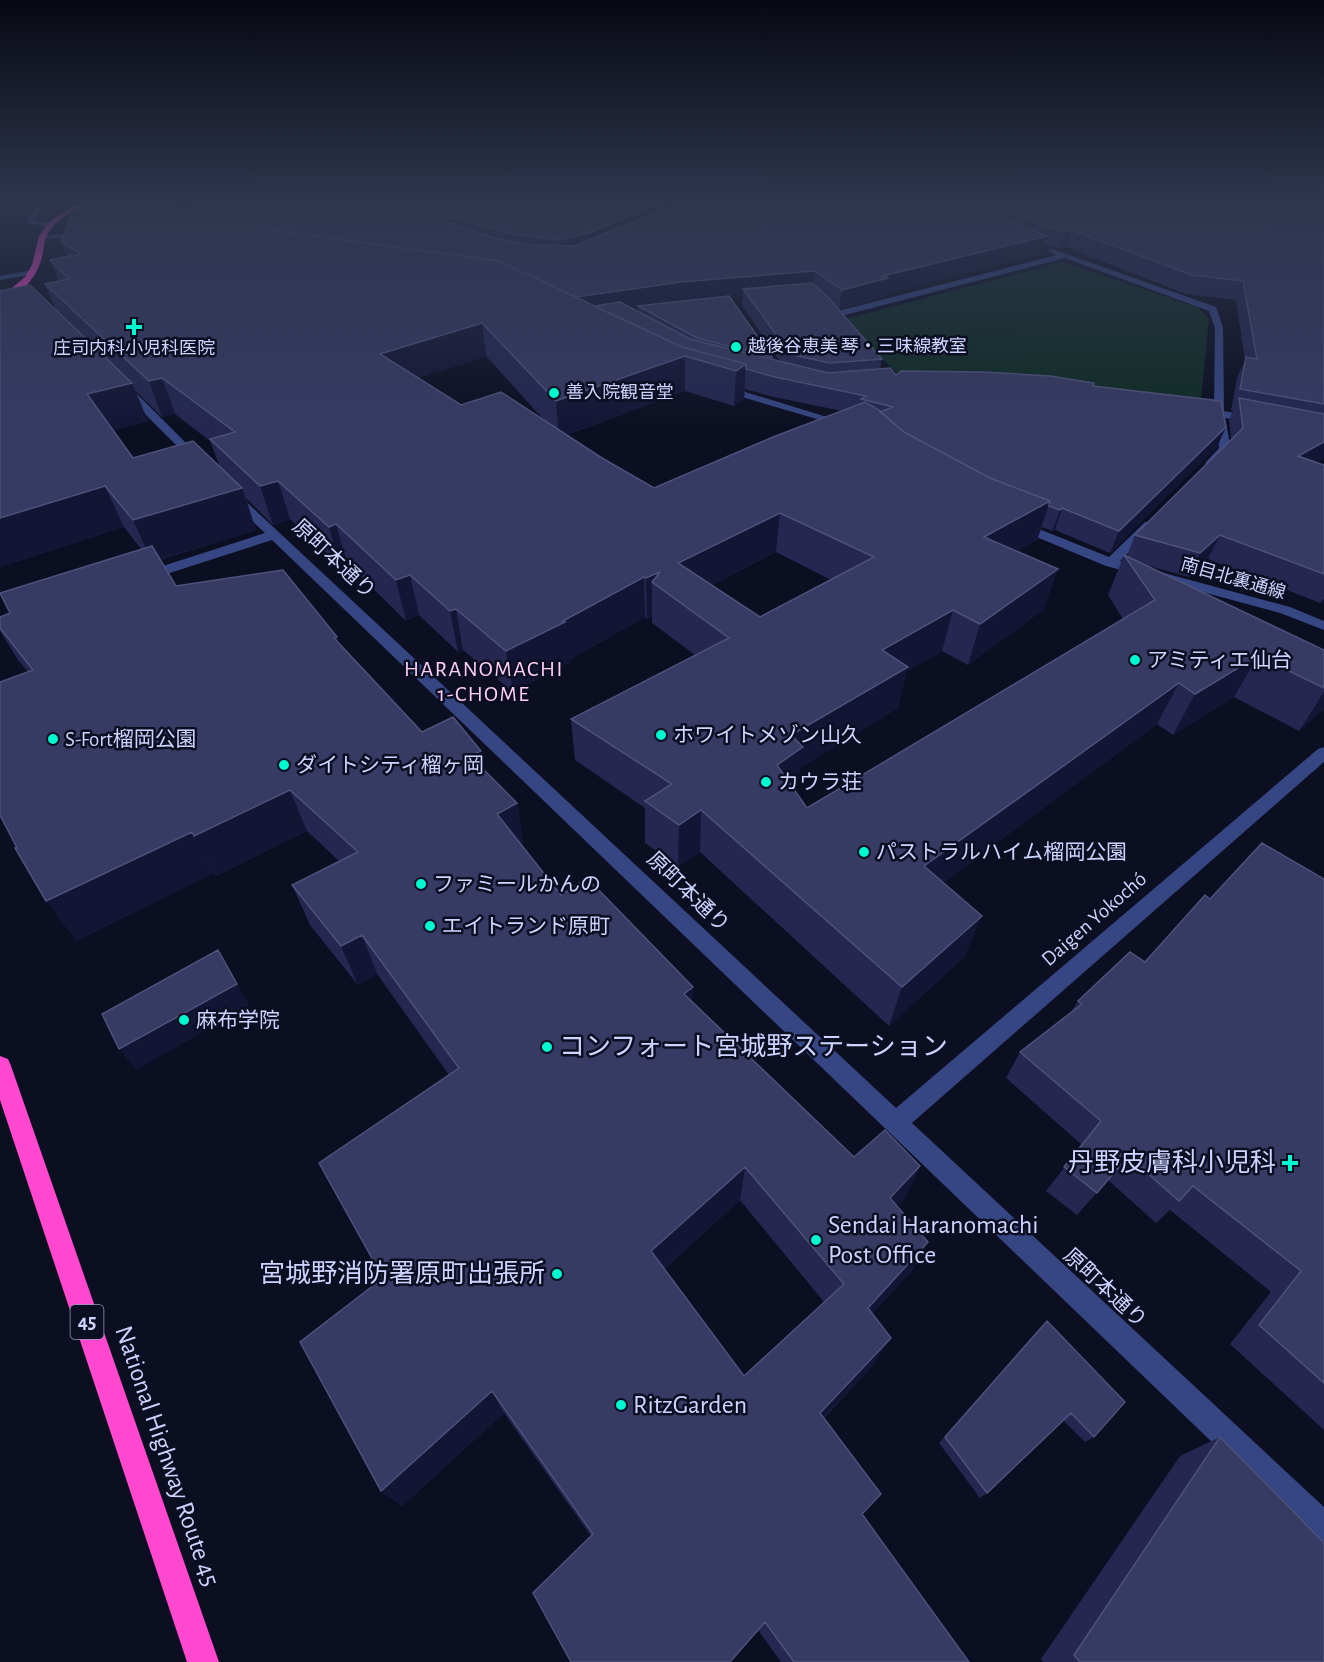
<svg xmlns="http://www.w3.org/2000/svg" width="1324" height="1662" viewBox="0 0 1324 1662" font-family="'Alegreya Sans','Noto Sans JP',sans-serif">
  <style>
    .green { fill: #0f2c23 }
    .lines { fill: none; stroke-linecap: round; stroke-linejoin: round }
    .minor { fill: #354682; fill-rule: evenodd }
    .highway { fill: #ff48cf; fill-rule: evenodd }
    .wall { fill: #252750; fill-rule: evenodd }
    .shaded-wall { fill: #131535 }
    .building { fill: #373a63; stroke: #4e527b; stroke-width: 1.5; fill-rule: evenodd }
    .poi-dot { fill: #00f8d0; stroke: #0c0e21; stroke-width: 2 }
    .labels { text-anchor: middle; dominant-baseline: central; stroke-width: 5; stroke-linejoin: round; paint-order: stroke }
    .far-poi-label { font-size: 18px; fill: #cdd4ff; stroke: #0c0e21; text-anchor: start }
    .far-street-label { font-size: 18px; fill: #cdd4ff; stroke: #0c0e21 }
    .shield { fill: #0c0e21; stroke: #9399bc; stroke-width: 1.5 }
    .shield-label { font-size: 20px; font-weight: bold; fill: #cdd4ff }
    .street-label { font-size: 21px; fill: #cdd4ff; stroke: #0c0e21 }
    .poi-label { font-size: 21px; fill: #cdd4ff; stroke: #0c0e21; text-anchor: start }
    .neighbourhood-label { font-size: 22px; letter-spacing: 1.5px; fill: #ffcffa; stroke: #0c0e21 }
    .near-poi-label { font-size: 26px; fill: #cdd4ff; stroke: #0c0e21; text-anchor: start }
    .near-street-label { font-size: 26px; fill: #cdd4ff; stroke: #0c0e21 }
  </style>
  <rect width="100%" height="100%" fill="#0c0e21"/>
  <path class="green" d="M1063 262 1199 308 1209 319 1201 399 899 375 842 320Z"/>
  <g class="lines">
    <path class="minor" d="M41 199H48L39 210 35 221 54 224V228L27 223 33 210Z
      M89 231 92 235 43 239 39 237Z
      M1052 249 1216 307 1223 328 1224 411 1255 417 1260 420 1255 423 1225 418 1231 449 1215 465 1211 466 1205 463 1219 448 1214 416 1194 410 1199 407 1214 409 1215 328 1209 311 1065 258 841 316 850 329 849 331H843L832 318 834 312 1057 255 1048 251Z
      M33 270H36V274L0 280V276Z
      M120 385H128L202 459V463H194L120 389Z
      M718 386H726L853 425 852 427H844L718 390Z
      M234 493 238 494 896 1108 1318 749 1324 747V762L912 1123 1324 1507V1543L1313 1539 272 540 148 580H138L136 577 138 574 265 533 230 500 228 497Z
      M1019 521 1109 557 1145 522H1153L1155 525 1153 528 1120 561 1290 607 1324 621V630L1280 613 1106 566 1015 528 1013 525 1015 522Z"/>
    <path class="highway" d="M91 199H101C85 209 61 213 50 230 44 238 44 248 42 257 37 277 20 297 0 305V298L25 277 32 265 39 236 48 223 67 210Z
      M0 1056 8 1059 11 1066 219 1662H187L0 1100Z"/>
  </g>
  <path class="wall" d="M84 199H1324V458L1316 462 1324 465V599L1320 603 1208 559 1189 577 1145 565 1324 650V709L1299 731 1234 697 1173 735 1157 724 943 883 965 956 889 1026 700 852 678 866 645 843V808L575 760 571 719 695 655 652 623V616L647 619 645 617 569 660V663L513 692 463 650 458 652 419 615 406 621 347 563 340 566 290 519 273 525 246 498 256 530 160 560 176 586 337 637 338 643 422 732 481 751 484 770 517 803 523 843 521 845 561 895 693 987 692 1002 854 1157 920 1166 904 1199 897 1206 928 1242 911 1272 872 1314 875 1363 824 1418 862 1514 969 1662H781L758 1630 591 1536 504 1413 402 1506 381 1491 383 1278 449 1075 377 974 358 985 310 925 292 885 339 861 307 831 216 876 214 873 76 941 17 848 28 672 18 660 0 631V617L10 613 141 549 124 527 0 567 56 310 45 284 59 281 50 260 67 257 61 242 81 209ZM1044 244 1059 249 1066 247 1186 294 1236 300 1245 360 1237 378 1231 410 1233 411 1229 420 1231 440 1135 535 1127 556 1124 555 1108 595 1123 619 807 808 795 790 797 789 800 768 898 708 906 672 942 651 968 665 1044 609 1017 551 1037 540 1042 527 1052 531 1055 530 1110 553 1217 447 1226 427 1093 386 896 375 880 369 882 359 834 305 839 309 885 297V294L1042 253ZM743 296 742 306 780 361 772 359V357L730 297ZM699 299 661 304 681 301ZM638 307V311L632 308ZM486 356 544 420 461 405 418 378ZM745 389 774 397 842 411 654 488 602 458 566 435 685 391 734 406 744 399ZM135 390 162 417 175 414 210 441 220 467 133 458 113 430 148 421ZM776 552 831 580 760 617 712 585ZM740 1200 824 1302 744 1376 664 1269Z
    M1324 879V1430L1230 1344 1271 1292 1170 1210 1156 1223 1108 1180 1077 1215 1046 1191 1082 1145 1006 1078 1020 1052 1071 1012 1078 1001 1145 962 1210 899Z
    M1047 1321 1094 1437 1085 1442 1063 1420 987 1493 980 1498 939 1443Z
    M1220 1437 1324 1662H1043L1041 1659 1180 1456Z"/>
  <path class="shaded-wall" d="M0 199H12L0 202Z
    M191 199H298L177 219 80 213Z
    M670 199H690V210L561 257 560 240Z
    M452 217 455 234 446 222Z
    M1071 230 1066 247 1059 249 1064 232Z
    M1047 236 1042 253 885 294V297L839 309 842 290 883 276Z
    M815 271 813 290 743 289V296L681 301 603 313 574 297 681 282Z
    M482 323 486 356 387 388 380 354Z
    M685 356V391L559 437 556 401Z
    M746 364 744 399 734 406 736 371Z
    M162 378 175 414 162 417 149 381Z
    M132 383 148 421 104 432 87 394Z
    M1226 427 1217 447 1110 553 1119 531Z
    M1324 442V458L1286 479 1298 456Z
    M278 481 290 519 273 525 260 486Z
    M105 486 124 527 0 567V518Z
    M242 488 256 530 152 562 133 520Z
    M1050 501 1037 540 973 577 984 537Z
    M1062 508 1055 530 1052 531 1060 510Z
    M780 513 776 552 679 602 678 563Z
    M336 524 347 563 340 566 329 527Z
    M1220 535 1208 559 1189 577 1200 553Z
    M1058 569 1044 609 968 665 980 624Z
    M660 572 652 582V616L647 619 646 578Z
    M410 575 419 615 406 621 396 580Z
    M644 577 645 617 569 660V663L513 692 506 651Z
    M456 609 463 650 458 652 450 611Z
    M953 610 942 651 906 672 898 708 800 768 797 789 772 807 777 765 791 735 882 650Z
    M1258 656 1234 697 1173 735 1195 694Z
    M1179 683 1157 724 911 907 924 866Z
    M1324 692V709L1299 731Z
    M481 751 488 792 470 756Z
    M290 790 307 831 216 876 194 836Z
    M517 803 523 843 504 854 497 814Z
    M701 810 700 852 678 866 679 825Z
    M192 832 214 873 76 941 46 901Z
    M982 916 965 956 889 1026 902 987Z
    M362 935 377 974 358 985 341 946Z
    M218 950 250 1006 136 1070 119 1049Z
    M693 987 691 1025 684 994Z
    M920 1166 904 1199 876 1230 890 1198Z
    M745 1167 740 1200 651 1280V1251Z
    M928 1242 911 1272 854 1334 868 1308Z
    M891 1338 875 1363 808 1434 820 1413Z
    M492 1391 504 1413 402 1506 381 1491Z"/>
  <path class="building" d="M84 199H191L157 205 149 203 81 209Z
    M244 199H670L588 233 560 240 513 234 452 217 446 222 493 238 527 245 574 246 671 207 691 202 755 199H971L976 204 1003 218 1047 236 883 276 888 278 842 290 815 271 681 282 576 297 499 261 255 228 179 210Z
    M984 199H1324V404L1240 389 1246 357 1257 359 1243 281 1192 275 1071 230 1064 232 1018 216Z
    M149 203 255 228 499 261 682 347 746 364 736 371 685 356 556 401 482 323 380 354 461 405 501 392 602 458 654 488 773 437 865 402 879 410 904 432 990 478 1050 501 984 537 1058 569 980 624 953 610 882 650 908 667 791 735 803 747 777 765 807 808 1155 600 1124 555 1324 650V688L1258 656 1195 694 1179 683 924 866 982 916 902 987 701 810 679 825 645 801 672 784 571 719 729 638 652 582 660 572 646 578 644 577 563 621 565 622 506 651 456 609 450 611 410 575 396 580 336 524 329 527 278 481 260 486 210 439 235 432 162 378 149 381 45 284 69 279 50 260 81 254 61 242 73 210ZM780 513 874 557 760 617 678 563Z
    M812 283 827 296 882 359 829 363 790 354 743 289Z
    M30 285 132 383 87 394 133 458 193 441 242 488 133 520 105 486 0 518V291Z
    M729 296 772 357 697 338 638 306Z
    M620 302 690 339 828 373 890 368 896 375 901 371 985 372 1050 376 1094 383 1093 386 1221 401 1226 427 1119 531 1062 508 1060 510 1049 506 1050 501 990 478 904 432 880 412 893 407 861 399 866 396 775 377 746 369V364L682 347 594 306Z
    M1239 398 1324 414V442L1298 456 1324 465V574L1220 535 1200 553 1135 535 1243 428Z
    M152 546 176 586 283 570 337 637 334 638 422 732 453 717 481 751 470 756 517 803 497 814 561 895 587 878 693 987 684 994 854 1157 885 1130 920 1166 890 1198 928 1242 868 1308 891 1338 820 1413 881 1494 862 1514 969 1662H794L765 1622 730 1662H571L533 1593 593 1534 492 1391 381 1491 300 1342 383 1278 319 1163 459 1068 362 935 341 946 292 885 358 852 290 790 194 836 192 832 46 901 15 848H17L0 815V682L33 670 0 628V617L10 613 0 593ZM745 1167 844 1284 744 1376 651 1251Z
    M1262 843 1324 879V1383L1259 1325 1301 1271 1193 1186 1179 1201 1128 1156 1097 1193 1064 1167 1101 1121 1020 1052 1082 1004 1078 1001 1130 952 1145 962 1205 895 1210 899Z
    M218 950 237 984 119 1049 102 1014Z
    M1047 1321 1125 1402 1094 1437 1071 1413 987 1493 945 1437Z
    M1220 1437 1324 1543V1662H1080L1074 1655Z"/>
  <linearGradient id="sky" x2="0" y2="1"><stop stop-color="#070812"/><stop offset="0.46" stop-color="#2e364e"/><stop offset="1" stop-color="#2e364e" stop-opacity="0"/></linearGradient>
  <rect width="1324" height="432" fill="url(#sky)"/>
  <g class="poi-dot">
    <path d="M131 318h6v6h6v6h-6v6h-6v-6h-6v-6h6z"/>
    <circle cx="736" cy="347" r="6"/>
    <circle cx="554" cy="393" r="6"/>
    <circle cx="1135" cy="660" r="6"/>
    <circle cx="661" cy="735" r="6"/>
    <circle cx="53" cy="739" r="6"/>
    <circle cx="284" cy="765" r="6"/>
    <circle cx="766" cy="782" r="6"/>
    <circle cx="864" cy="852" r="6"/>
    <circle cx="421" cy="884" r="6"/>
    <circle cx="430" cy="926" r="6"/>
    <circle cx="184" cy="1020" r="6"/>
    <circle cx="547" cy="1047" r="6"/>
    <path d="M1287 1154h6v6h6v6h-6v6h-6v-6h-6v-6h6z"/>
    <circle cx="816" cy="1240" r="6"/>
    <circle cx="557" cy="1274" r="6"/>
    <circle cx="621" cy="1405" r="6"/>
  </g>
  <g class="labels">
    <g class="far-poi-label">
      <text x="748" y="347">越後谷恵美 琴・三味線教室</text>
      <text x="134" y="349" text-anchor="middle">庄司内科小児科医院</text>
      <text x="566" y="393">善入院観音堂</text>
    </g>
    <g class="far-street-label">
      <text transform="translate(1233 579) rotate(16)">南目北裏通線</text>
    </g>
    <rect class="shield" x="70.5" y="1305" width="33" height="34" rx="4.5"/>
    <g class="shield-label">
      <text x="87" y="1322">45</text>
    </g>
    <g class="street-label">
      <text transform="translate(334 559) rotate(43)">原町本通り</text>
      <text transform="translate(688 892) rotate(44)">原町本通り</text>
      <text transform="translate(1094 919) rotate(-41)">Daigen Yokochó</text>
      <text transform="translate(1105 1288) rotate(43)">原町本通り</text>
    </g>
    <g class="poi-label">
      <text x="1147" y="660">アミティエ仙台</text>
      <text x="673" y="735">ホワイトメゾン山久</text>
      <text x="65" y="739">S-Fort榴岡公園</text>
      <text x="296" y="765">ダイトシティ榴ヶ岡</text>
      <text x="778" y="782">カウラ荘</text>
      <text x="876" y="852">パストラルハイム榴岡公園</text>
      <text x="433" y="884">ファミールかんの</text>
      <text x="442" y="926">エイトランド原町</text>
      <text x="196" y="1020">麻布学院</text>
    </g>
    <g class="neighbourhood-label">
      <text x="484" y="669">HARANOMACHI<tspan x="484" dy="25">1-CHOME</tspan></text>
    </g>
    <g class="near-poi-label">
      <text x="559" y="1047">コンフォート宮城野ステーション</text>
      <text x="1276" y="1163" text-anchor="end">丹野皮膚科小児科</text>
      <text x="828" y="1225">Sendai Haranomachi<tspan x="828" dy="30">Post Office</tspan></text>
      <text x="545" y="1274" text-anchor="end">宮城野消防署原町出張所</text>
      <text x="633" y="1405">RitzGarden</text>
    </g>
    <g class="near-street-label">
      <text transform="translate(167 1456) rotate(71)">National Highway Route 45</text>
    </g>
  </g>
</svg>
